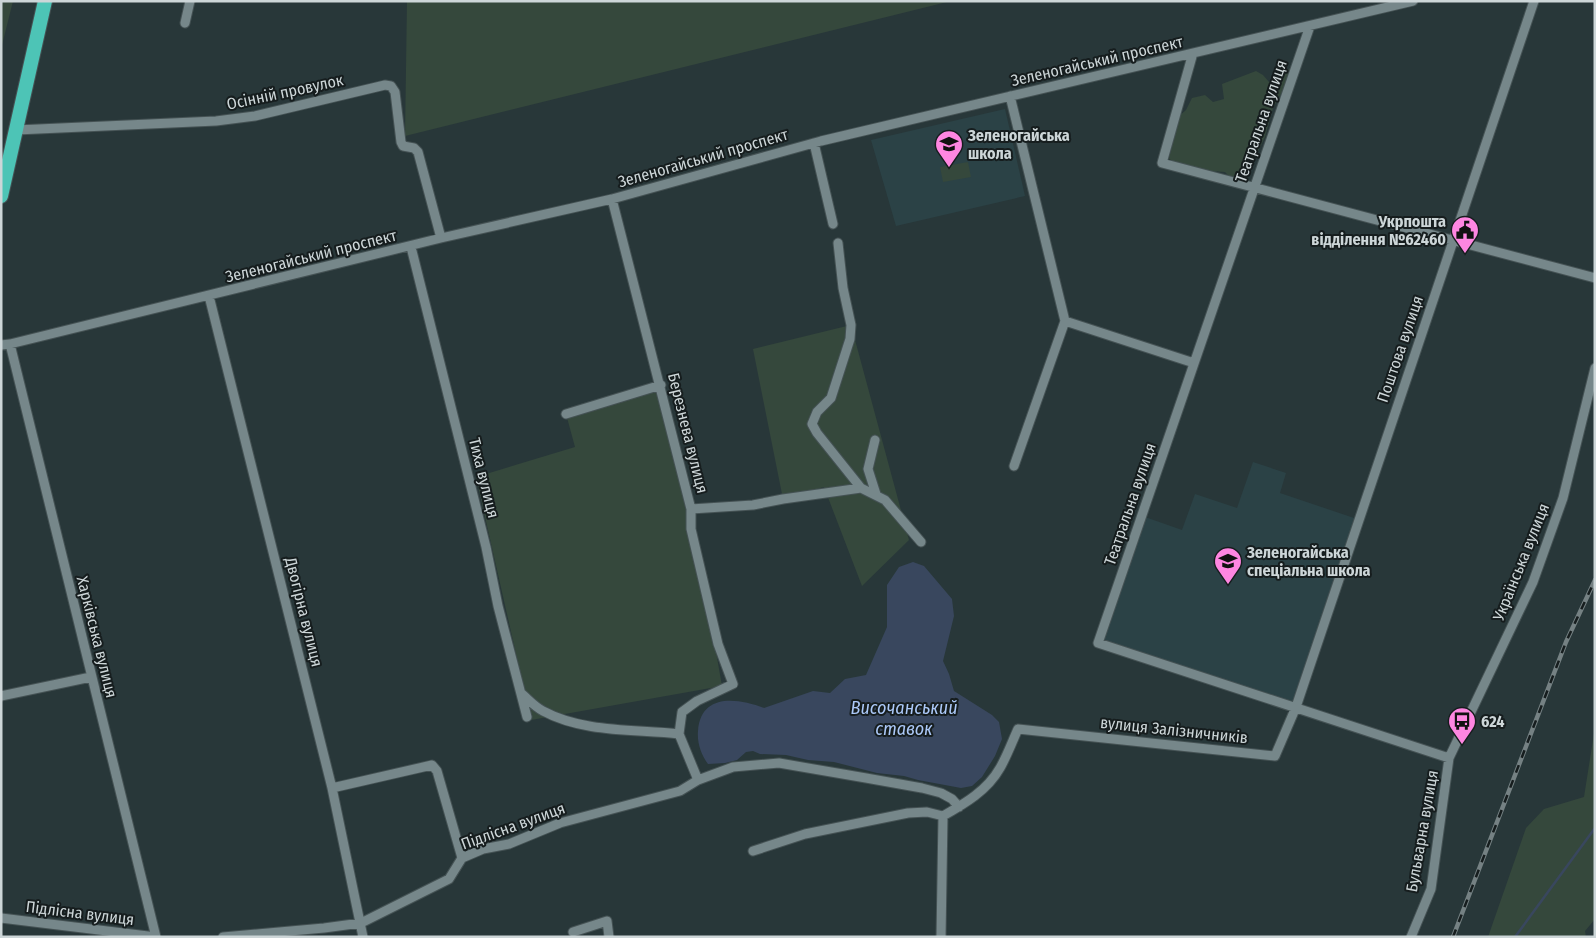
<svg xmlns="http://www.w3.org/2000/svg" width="1596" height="938" viewBox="0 0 1596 938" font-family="'Fira Sans Condensed',sans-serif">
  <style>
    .built { fill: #2b4246 }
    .green { fill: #35483c }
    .water { fill: #39475e }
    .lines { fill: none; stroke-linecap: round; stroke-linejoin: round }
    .stream { stroke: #39475e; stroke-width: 2.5 }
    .minor-casing { stroke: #455254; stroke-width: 11 }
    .trunk-casing { stroke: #455254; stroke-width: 16 }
    .minor { stroke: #76878a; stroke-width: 9 }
    .trunk { stroke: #4dc4b6; stroke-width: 14 }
    .rail-casing { stroke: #758183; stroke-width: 4.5 }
    .rail { stroke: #161d1e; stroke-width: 2.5; stroke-dasharray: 8; stroke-linecap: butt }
    .labels { text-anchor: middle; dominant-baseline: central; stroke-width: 4; stroke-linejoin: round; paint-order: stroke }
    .street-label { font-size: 16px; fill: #cdd6d8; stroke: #161d1e }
    .poi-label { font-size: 16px; font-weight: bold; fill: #cdd6d8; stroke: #161d1e; text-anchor: start }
    .water-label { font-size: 18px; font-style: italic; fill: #acc9f8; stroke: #161d1e }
  </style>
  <rect width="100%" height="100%" fill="#283739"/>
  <path class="built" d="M1005 109 1025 196 896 226 871 140Z
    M1253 462 1286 473 1280 493 1357 519 1294 705 1102 640 1145 517 1182 530 1195 494 1237 508Z"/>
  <path class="green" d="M1 1H13L1 49Z
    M407 1H951L405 136Z
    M1289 69 1285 87 1273 108 1265 137 1252 164 1247 180 1232 179 1225 172C1206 171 1186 169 1169 159L1178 117 1186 110 1192 98 1205 95 1213 102 1224 99 1222 84 1256 71 1263 75 1269 82 1283 70Z
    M968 162 971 177 943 182 940 167Z
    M851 325 909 540 862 586 824 487 783 499 753 349Z
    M661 385 691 509 722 686 531 720 476 477 575 447 566 414Z
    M1595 727V919L1585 931 1586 937H1488L1526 828 1544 809 1584 797Z"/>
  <path class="water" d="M913 562 924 566 952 599 954 616 943 661 949 674 954 691 992 715 999 722 1002 739 995 756 982 777 972 786 961 788 918 780 904 776 877 773 834 762 808 760 786 755 760 754 753 751 746 752 737 760 725 763 708 764C701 754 697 743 698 731 701 693 737 698 764 708L813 691 830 693 845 679 866 675 887 627V585L899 567Z"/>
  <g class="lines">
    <path class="stream" d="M1515 937 1595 828"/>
    <g class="minor-casing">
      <path id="minor" d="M185 23 190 1
        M1310 26 1098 643 1449 758
        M1193 53 1162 163 1595 278
        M1010 96 1065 321 1014 466
        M16 130 216 121 255 116 385 85 391 86 395 92 401 142 403 146 414 148 418 152 441 238
        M814 143 833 224
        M612 199 691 509 753 505 783 499 861 488
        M838 243 843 288 851 325 850 339 831 398 817 412 812 424 817 433 861 488 885 500 921 542
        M411 247 486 547 498 606 527 717
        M209 296 332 788 363 937
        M1065 321 1194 363
        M10 344 156 937
        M1 345 10 344 441 238 612 199 821 141 1413 1
        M566 414 661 385
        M875 440 868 469 876 494
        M691 509V529L718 644 733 684 697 701 682 712 679 734 698 780
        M522 694C529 700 535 707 543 711 584 733 634 729 679 734
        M1 696 91 677
        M332 788 432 765 437 771 462 858
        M753 851 805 834 908 813 927 812 943 816C964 804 987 791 1000 768 1007 756 1012 742 1018 729L1275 756 1296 707 1534 1
        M1 918 156 937
        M573 932 607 921 609 937
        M223 937 324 928 361 923 449 879 462 858 483 849 509 844 560 823 680 791 698 780 733 767 779 763 866 778 922 788 941 793 952 799 959 807
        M941 937 943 816
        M1411 937 1431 889 1449 758 1533 582 1563 498 1595 368"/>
    </g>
    <g class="trunk-casing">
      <path id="trunk" d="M1 196 45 1"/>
    </g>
    <use href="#minor" class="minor"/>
    <use href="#trunk" class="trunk"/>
    <g class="rail-casing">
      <path id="rail" d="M1453 937 1566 642 1595 580"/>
    </g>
    <use href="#rail" class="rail"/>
  </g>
  <defs>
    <g id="school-pin" transform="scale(1.4375)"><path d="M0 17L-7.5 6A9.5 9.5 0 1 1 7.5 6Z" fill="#fe86e1" stroke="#161d1e"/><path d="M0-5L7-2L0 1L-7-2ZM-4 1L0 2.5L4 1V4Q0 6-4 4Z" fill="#111"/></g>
    <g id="civic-pin" transform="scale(1.4375)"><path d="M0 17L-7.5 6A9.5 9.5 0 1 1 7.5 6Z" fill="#fe86e1" stroke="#161d1e"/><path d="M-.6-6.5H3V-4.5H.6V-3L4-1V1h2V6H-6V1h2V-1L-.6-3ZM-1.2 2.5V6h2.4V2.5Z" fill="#111"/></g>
    <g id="bus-pin" transform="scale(1.4375)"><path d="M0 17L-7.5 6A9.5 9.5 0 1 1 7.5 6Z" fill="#fe86e1" stroke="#161d1e"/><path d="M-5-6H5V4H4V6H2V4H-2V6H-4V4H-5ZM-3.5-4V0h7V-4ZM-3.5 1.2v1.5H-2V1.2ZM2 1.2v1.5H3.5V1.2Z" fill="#111"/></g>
  </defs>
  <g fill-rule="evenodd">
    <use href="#school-pin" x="949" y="144"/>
    <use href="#civic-pin" x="1465" y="230"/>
    <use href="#school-pin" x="1228" y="561"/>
    <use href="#bus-pin" x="1462" y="721"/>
  </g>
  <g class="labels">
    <g class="street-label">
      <text transform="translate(1097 61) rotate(-13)">Зеленогайський проспект</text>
      <text transform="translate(285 92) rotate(-12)">Осінній провулок</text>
      <text transform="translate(1261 121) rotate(-71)">Театральна вулиця</text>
      <text transform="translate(703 158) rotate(-16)">Зеленогайський проспект</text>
      <text transform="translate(311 256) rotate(-14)">Зеленогайський проспект</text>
      <text transform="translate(1400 349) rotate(-71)">Поштова вулиця</text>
      <text transform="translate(688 433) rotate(76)">Березнева вулиця</text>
      <text transform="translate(484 478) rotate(76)">Тиха вулиця</text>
      <text transform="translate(1130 504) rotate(-71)">Театральна вулиця</text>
      <text transform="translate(1521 562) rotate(-68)">Українська вулиця</text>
      <text transform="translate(304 612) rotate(76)">Двогірна вулиця</text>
      <text transform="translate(97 637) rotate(76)">Харківська вулиця</text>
      <text transform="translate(1174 730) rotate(6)">вулиця Залізничників</text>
      <text transform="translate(513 826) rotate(-20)">Підлісна вулиця</text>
      <text transform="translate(1422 831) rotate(-80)">Бульварна вулиця</text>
      <text transform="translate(80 913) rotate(7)">Підлісна вулиця</text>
    </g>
    <g class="poi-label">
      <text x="968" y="135">Зеленогайська<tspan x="968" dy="18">школа</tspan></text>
      <text x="1446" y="221" text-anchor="end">Укрпошта<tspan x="1446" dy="18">відділення №62460</tspan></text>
      <text x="1247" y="552">Зеленогайська<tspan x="1247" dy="18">спеціальна школа</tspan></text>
      <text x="1481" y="721">624</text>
    </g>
    <g class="water-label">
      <text x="904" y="708">Височанський<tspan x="904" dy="21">ставок</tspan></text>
    </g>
  </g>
  <rect width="1596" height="938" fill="none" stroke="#cdd6d8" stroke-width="5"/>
</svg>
